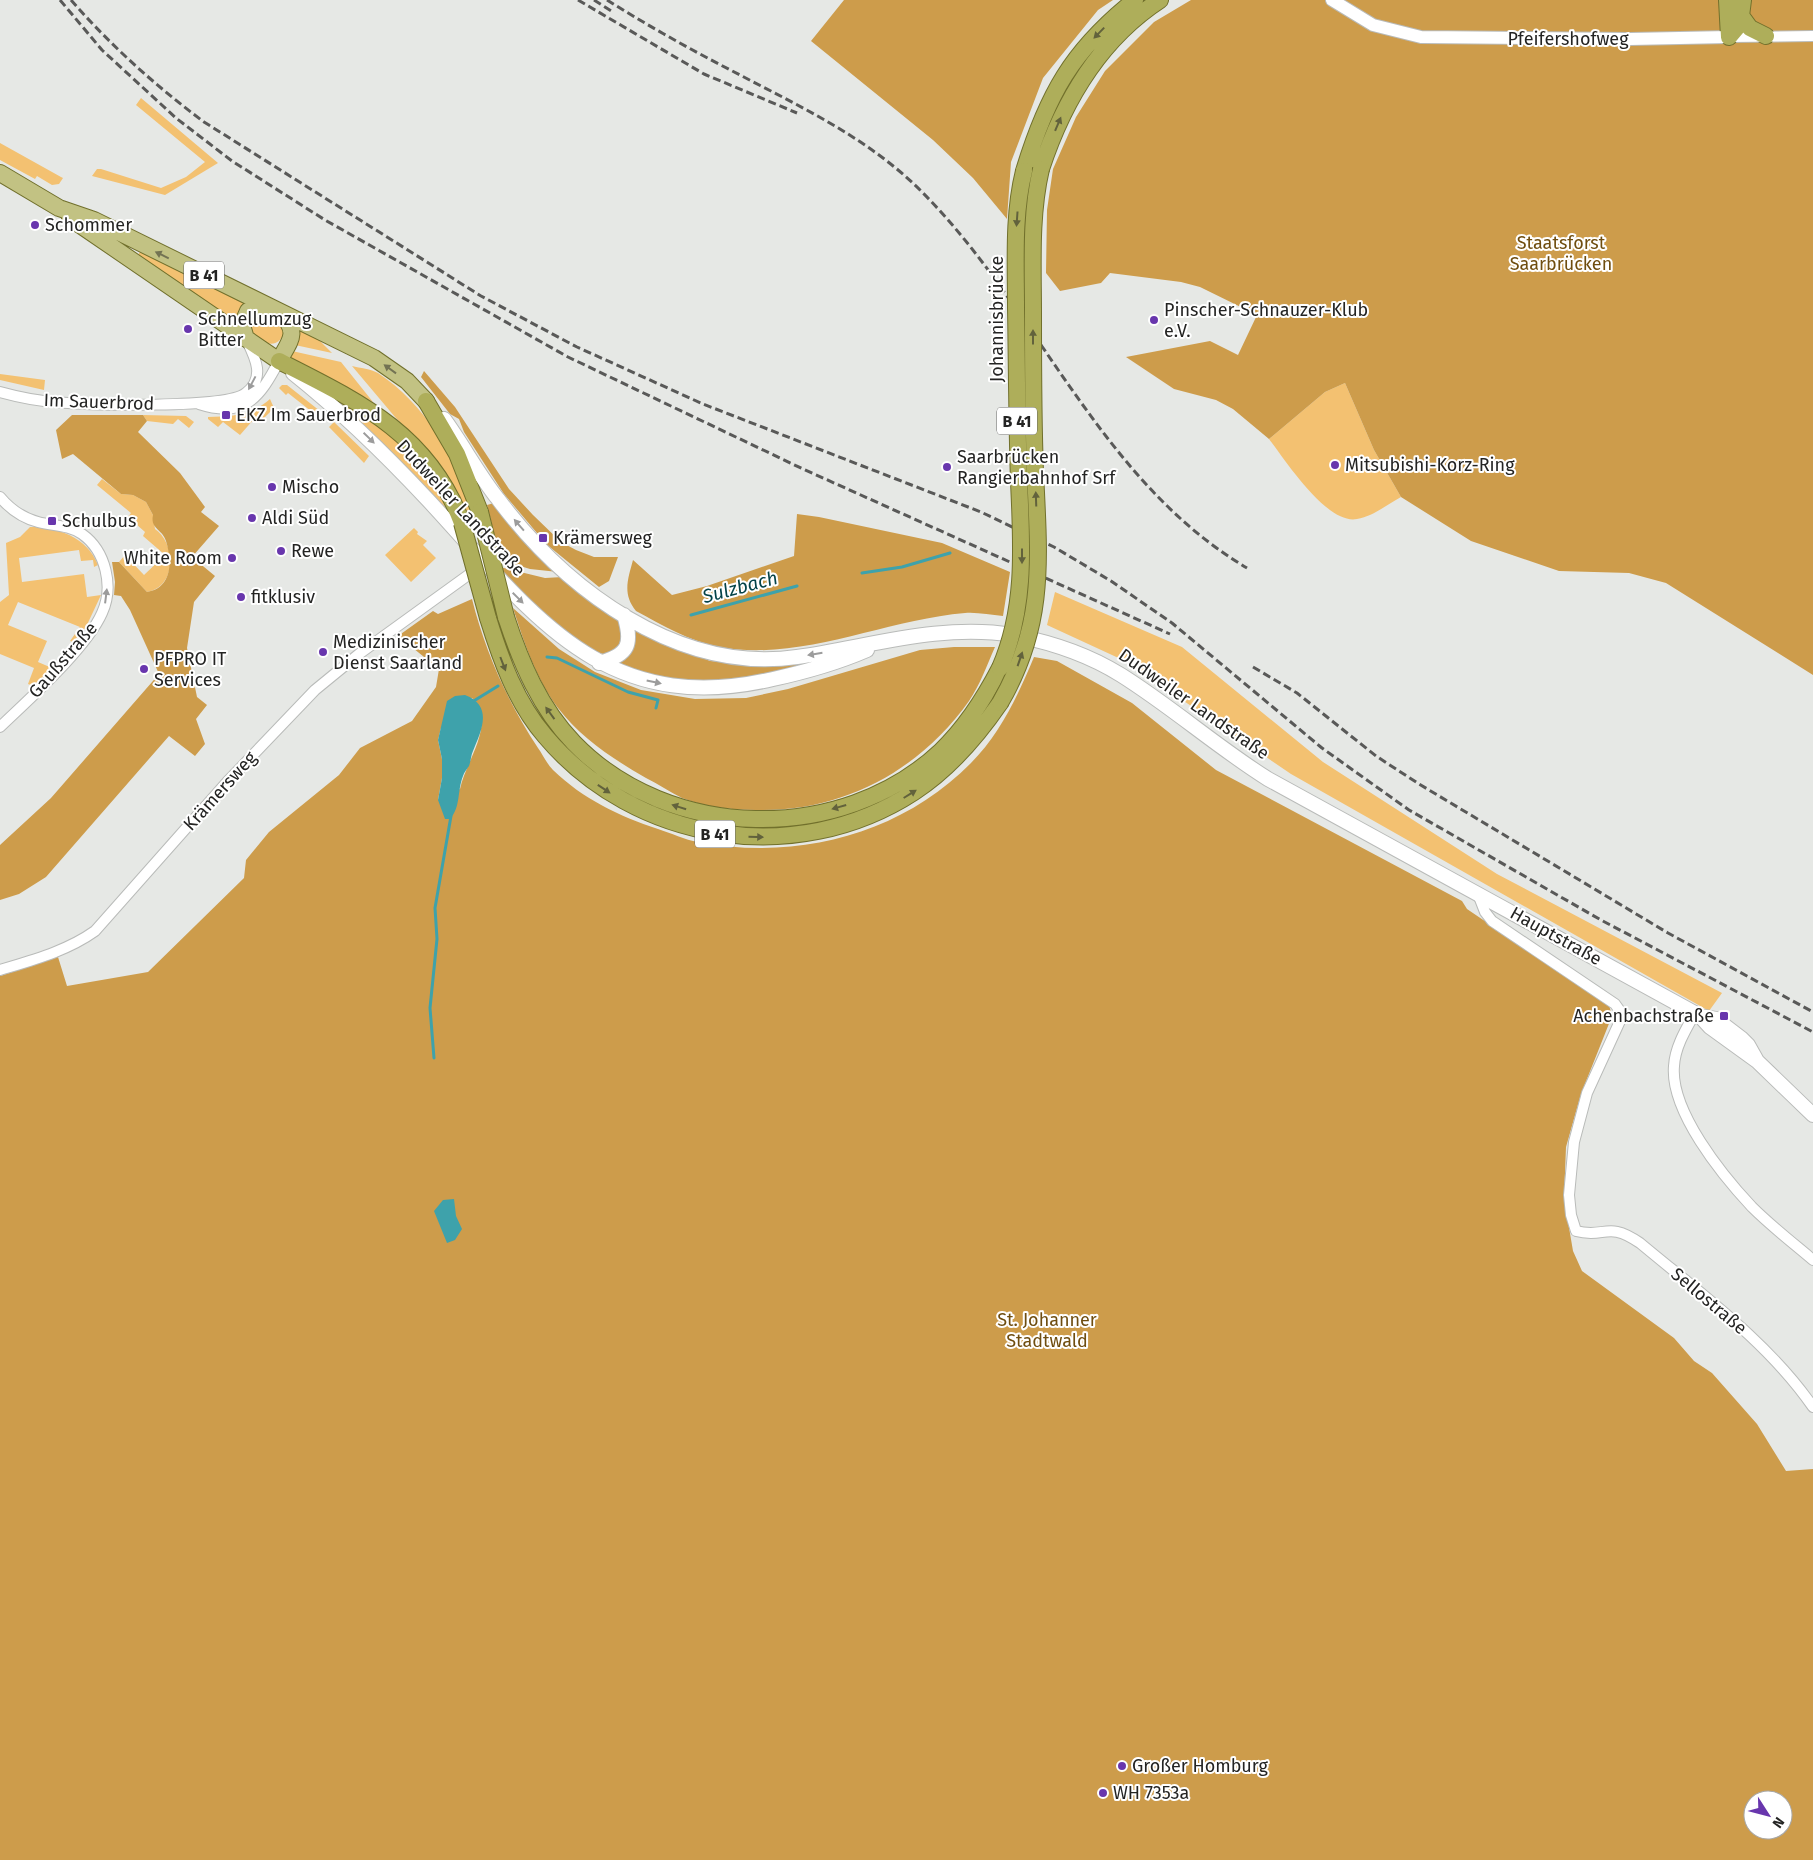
<svg xmlns="http://www.w3.org/2000/svg" width="1813" height="1860" viewBox="0 0 1813 1860" font-family="'Fira Sans',sans-serif">
  <style>
    .green { fill: #f3c171 }
    .forest { fill: #cd9c4b; fill-rule: evenodd }
    .water { fill: #3ea2ab }
    .lines { fill: none; stroke-linecap: round; stroke-linejoin: round }
    .stream { stroke: #3ea2ab; stroke-width: 3 }
    .minor-casing { stroke: #b9bbb9; stroke-width: 12 }
    .tertiary-casing { stroke: #b9bbb9; stroke-width: 14 }
    .secondary-casing { stroke: #b9bbb9; stroke-width: 16 }
    .primary-casing { stroke: #71702c; stroke-width: 18 }
    .trunk-casing { stroke: #71702c; stroke-width: 18 }
    .minor { stroke: #fff; stroke-width: 10 }
    .tertiary { stroke: #fff; stroke-width: 12 }
    .secondary { stroke: #fff; stroke-width: 14 }
    .primary { stroke: #c2c283; stroke-width: 16 }
    .trunk { stroke: #aeae5a; stroke-width: 16 }
    .rail { stroke: #595958; stroke-width: 3; stroke-dasharray: 8 4; stroke-linecap: butt }
    .trunk-bridge-casing { stroke: #71702c; stroke-width: 18; stroke-linecap: butt }
    .trunk-bridge { stroke: #aeae5a; stroke-width: 16 }
    .oneway { fill: #62623c }
    .oneway2 { fill: #737353 }
    .oneway3 { fill: #9c9c9c }
    .poi-dot { fill: #6836ad; stroke: #fff; stroke-width: 2 }
    .labels { text-anchor: middle; dominant-baseline: central; stroke-width: 4; stroke-linejoin: round; paint-order: stroke }
    .shield { fill: #fff; stroke: #666665; stroke-width: 1 }
    .shield-label { font-size: 16px; font-weight: bold; fill: #242423 }
    .street-label { font-size: 18px; fill: #242423; stroke: #fff }
    .poi-label { font-size: 18px; fill: #242423; stroke: #fff; text-anchor: start }
    .park-label { font-size: 18px; fill: #6f4d0f; stroke: #fff }
    .water-label { font-size: 19px; font-style: italic; fill: #054348; stroke: #fff }
  </style>
  <rect width="100%" height="100%" fill="#e6e8e5"/>
  <path class="green" d="M141 98 218 163 165 195 92 176 97 169H101L161 188 186 177 205 162 136 105Z
    M0 143 61 177 63 178 59 184 52 185 37 176 35 179 0 160Z
    M140 252 248 303 237 326 137 256Z
    M264 314 272 317 285 327C282 353 258 345 250 328L253 319Z
    M299 329 316 337 332 353 295 345Z
    M292 351 341 362 373 402 288 358Z
    M352 366C360 368 371 369 378 373 425 404 460 461 472 515H469L437 461 395 417Z
    M0 374 45 380 44 390 0 380Z
    M1345 383 1374 450 1401 497C1386 505 1374 516 1357 519 1327 525 1285 460 1269 439L1325 392Z
    M282 385H287L320 411 316 415 288 393 286 395 279 388Z
    M270 399 274 408 259 423 254 419 240 435 223 422 218 427 208 419V417C232 417 252 415 270 399Z
    M338 399 399 441 435 483 451 520 337 400Z
    M143 415 186 416 194 422 189 428 178 419 173 424 147 421Z
    M334 422 369 456 364 463 329 427Z
    M102 479 121 494 133 495 146 502 153 515 155 529C176 543 177 587 147 592L119 562 125 555 144 575 165 555 143 536 145 532 128 517 131 513 97 485Z
    M30 527C58 527 87 537 98 565L94 567 93 560 81 561 79 550 19 558 22 582 84 574 87 597 101 595 86 627 73 642 70 641 80 627 18 602 8 625 47 641 38 662 52 668 33 686 28 684 34 668 0 654V602L9 595 6 543 20 537Z
    M414 528 418 532 417 534 427 541 423 545 436 558 411 582 385 555Z
    M1055 592 1182 647 1323 762 1497 874 1722 993 1709 1011 1291 774 1125 661 1047 625Z"/>
  <path class="forest" d="M844 0H1113L1098 10 1043 78 1011 162 1007 219 973 178 933 140 811 41Z
    M1191 0H1813V675L1666 583 1629 573 1559 571 1471 541 1401 497 1374 450 1345 383 1325 392 1269 439 1233 409 1216 400 1174 389 1126 357 1210 341 1238 355 1257 315 1200 287 1181 282 1110 273 1101 283 1060 291 1046 273 1047 210 1053 169 1076 117 1105 71 1154 22Z
    M424 371 455 407 509 489 533 515 561 542 576 550 594 557H618L609 581 599 587 546 544 547 539 541 533H537L504 494 464 432 459 419 450 414 421 377Z
    M72 415H143L147 421 138 432 180 473 205 507 201 512 219 526 192 557 215 576 194 602 187 648 197 697 207 705 196 719 205 744 195 756 169 736 46 877 19 894 0 900V845L51 798 159 674 130 610 121 596 114 595 115 582 112 562H119L147 592C173 588 172 560 166 541 162 529 150 529 153 515L146 502 133 495 121 494 73 454 62 459 56 430Z
    M494 503 558 572 530 569 504 561 500 546 497 545 487 505Z
    M797 514 819 517 942 543 1010 572 1003 616C990 615 977 612 965 613 883 620 802 662 719 647 689 641 662 625 636 611 622 594 628 579 633 560L672 595 707 586 794 556Z
    M496 566 545 578 563 577 617 618 622 629 619 647 611 655C578 655 520 590 496 566Z
    M472 599C485 651 508 703 538 748 543 755 547 764 553 770 583 799 619 816 658 829 671 833 685 840 698 842 796 861 900 835 971 763 1001 733 1018 695 1034 657L1057 661 1132 703 1216 770 1462 901 1467 909 1609 1005 1612 1016 1581 1094 1566 1147 1564 1198 1573 1251 1582 1271 1674 1338 1694 1361 1712 1373 1757 1424 1786 1471 1813 1469V1860H0V976L58 957 67 986 148 972 244 878 246 860 269 832 339 775 360 748 412 721 436 687 439 669 398 636 433 611 438 614ZM472 698C497 724 466 760 460 789L438 800 442 778V759L438 740 441 728ZM1753 1800H1783V1830H1753Z
    M513 608 559 649 595 672 641 690 695 699 746 698 788 689 920 650 954 647H995C987 665 980 685 969 701 919 771 843 812 756 810 732 810 705 807 682 798 670 792 658 784 646 778 613 759 581 738 558 708 536 679 524 642 513 608Z
    M636 629 710 661 769 665 814 660 815 662C789 668 758 680 732 681 693 684 656 678 619 664L631 653Z"/>
  <path class="water" d="M465 695C494 706 481 731 473 751 471 755 471 761 469 766 467 769 464 772 463 776 457 791 461 807 450 819H445L438 800 442 778V759L438 740 447 701 455 696Z
    M454 1199 456 1216 462 1229 455 1240 447 1243 434 1211 443 1200Z"/>
  <g class="lines">
    <path class="stream" d="M862 573 902 567 950 553
      M691 615 797 586
      M547 657 557 658 628 692 658 700 656 708
      M472 702 498 686
      M434 1058 430 1008 437 939 435 908 451 816"/>
    <g class="minor-casing">
      <path id="minor" d="M1729 37 1813 36
        M0 392C18 397 38 401 56 402 88 405 226 409 246 393 265 378 256 359 247 341
        M199 404C245 419 260 397 279 361
        M0 497C10 509 23 518 38 522 53 526 69 525 82 534 106 551 114 587 102 613 86 649 29 699 0 727
        M1478 894 1485 912 1492 921 1615 1004 1620 1011V1021L1587 1093 1574 1142 1569 1195 1571 1215 1576 1231C1605 1239 1607 1220 1640 1243 1701 1294 1768 1342 1813 1407
        M0 970C33 960 67 951 95 931L227 782 315 690 359 654 478 568
        M1695 1013C1686 1029 1675 1047 1674 1066 1670 1111 1722 1175 1752 1207 1771 1226 1793 1243 1813 1260"/>
    </g>
    <g class="tertiary-casing">
      <path id="tertiary" d="M1332 0 1373 25 1421 37 1630 39 1729 37"/>
    </g>
    <g class="secondary-casing">
      <path id="secondary" d="M293 373C342 412 385 454 428 500 531 611 601 719 773 679 805 672 837 663 867 650
        M444 419C463 445 478 474 498 499 566 590 678 674 797 657 868 647 940 623 1013 635 1050 642 1089 655 1121 675 1172 707 1217 747 1268 779L1700 1016 1710 1027 1757 1061
        M599 663C629 655 633 644 624 615
        M1700 1016 1716 1019 1741 1038 1748 1045 1757 1061 1813 1115"/>
    </g>
    <g class="primary-casing">
      <path id="primary" d="M0 173 59 208 94 220 374 358 407 381 426 401
        M70 218 279 361C290 340 299 334 282 314
        M246 339 242 325 248 311 269 307"/>
    </g>
    <g class="trunk-casing">
      <path id="trunk" d="M1727 0 1729 37
        M1742 17 1750 28 1766 36
        M1729 37 1740 24 1743 0
        M1041 169C1063 102 1099 40 1160 0
        M1024 171C1047 95 1072 50 1135 0
        M279 361C358 401 429 434 462 523
        M426 401 457 454 480 512
        M506 617C521 663 540 708 574 743 669 841 841 845 941 751 966 727 984 699 1000 668
        M488 618C501 660 516 702 545 736 635 843 796 869 914 792 949 769 976 738 1000 703"/>
    </g>
    <use href="#minor" class="minor"/>
    <use href="#tertiary" class="tertiary"/>
    <use href="#secondary" class="secondary"/>
    <use href="#primary" class="primary"/>
    <use href="#trunk" class="trunk"/>
    <path class="rail" d="M60 0 102 50 176 118 232 161 325 220 568 357 803 469 1170 634
      M71 0C111 46 156 86 204 122L481 296 577 347 703 404 981 512 1054 547 1111 581 1172 623 1322 748 1409 810 1601 920 1813 1032
      M578 0 704 74 797 113
      M594 0 613 12
      M607 0C650 27 695 52 740 75 805 109 871 140 923 193 1039 310 1100 481 1247 568
      M1253 667 1297 693 1376 756 1419 784 1668 933 1813 1012"/>
    <g class="trunk-bridge-casing">
      <path id="trunk-bridge" d="M480 512 506 617
        M462 523 488 618
        M1000 668C1026 608 1022 546 1019 482 1017 423 1017 365 1016 307 1016 262 1013 215 1024 171
        M1000 703C1046 624 1039 559 1035 472 1033 419 1033 366 1033 313 1033 265 1030 216 1041 169"/>
    </g>
    <use href="#trunk-bridge" class="trunk-bridge"/>
  </g>
  <defs><path id="oneway-solid" d="M-6-.8H1V-3.2L6.5 0L1 3.2V.8H-6Z" transform="scale(1.25)"/></defs>
  <g class="oneway">
    <use href="#oneway-solid" transform="translate(1099 33) rotate(134)"/>
    <use href="#oneway-solid" transform="translate(1058 124) rotate(-67)"/>
    <use href="#oneway-solid" transform="translate(1017 219) rotate(94)"/>
    <use href="#oneway-solid" transform="translate(1033 337) rotate(-90)"/>
    <use href="#oneway-solid" transform="translate(1036 499) rotate(-92)"/>
    <use href="#oneway-solid" transform="translate(1022 556) rotate(90)"/>
    <use href="#oneway-solid" transform="translate(1020 659) rotate(-71)"/>
    <use href="#oneway-solid" transform="translate(503 664) rotate(69)"/>
    <use href="#oneway-solid" transform="translate(550 713) rotate(-126)"/>
    <use href="#oneway-solid" transform="translate(604 789) rotate(34)"/>
    <use href="#oneway-solid" transform="translate(910 794) rotate(-32)"/>
    <use href="#oneway-solid" transform="translate(679 807) rotate(-162)"/>
    <use href="#oneway-solid" transform="translate(839 807) rotate(164)"/>
    <use href="#oneway-solid" transform="translate(756 837) rotate(1)"/>
  </g>
  <g class="oneway2">
    <use href="#oneway-solid" transform="translate(162 255) rotate(-154)"/>
    <use href="#oneway-solid" transform="translate(390 369) rotate(-144)"/>
  </g>
  <g class="oneway3">
    <use href="#oneway-solid" transform="translate(252 383) rotate(118)"/>
    <use href="#oneway-solid" transform="translate(369 438) rotate(44)"/>
    <use href="#oneway-solid" transform="translate(519 525) rotate(-131)"/>
    <use href="#oneway-solid" transform="translate(106 596) rotate(-83)"/>
    <use href="#oneway-solid" transform="translate(518 598) rotate(45)"/>
    <use href="#oneway-solid" transform="translate(815 654) rotate(171)"/>
    <use href="#oneway-solid" transform="translate(654 682) rotate(12)"/>
  </g>
  <g class="poi-dot">
    <circle cx="35" cy="225" r="5"/>
    <circle cx="1154" cy="320" r="5"/>
    <circle cx="188" cy="329" r="5"/>
    <rect x="221" y="410" width="10" height="10" rx="2.5"/>
    <circle cx="1335" cy="465" r="5"/>
    <circle cx="947" cy="467" r="5"/>
    <circle cx="272" cy="487" r="5"/>
    <circle cx="252" cy="518" r="5"/>
    <rect x="47" y="516" width="10" height="10" rx="2.5"/>
    <rect x="538" y="533" width="10" height="10" rx="2.5"/>
    <circle cx="281" cy="551" r="5"/>
    <circle cx="232" cy="558" r="5"/>
    <circle cx="241" cy="597" r="5"/>
    <circle cx="323" cy="652" r="5"/>
    <circle cx="144" cy="669" r="5"/>
    <rect x="1719" y="1011" width="10" height="10" rx="2.5"/>
    <circle cx="1122" cy="1766" r="5"/>
    <circle cx="1103" cy="1793" r="5"/>
  </g>
  <g class="labels">
    <g class="shield">
      <rect x="184" y="261.5" width="40" height="27" rx="4"/>
      <rect x="997" y="407.5" width="40" height="27" rx="4"/>
      <rect x="695" y="820.5" width="40" height="27" rx="4"/>
    </g>
    <g class="shield-label">
      <text x="204" y="275">B 41</text>
      <text x="1017" y="421">B 41</text>
      <text x="715" y="834">B 41</text>
    </g>
    <g class="street-label">
      <text x="1568" y="39">Pfeifershofweg</text>
      <text transform="translate(997 319) rotate(-90)">Johannisbrücke</text>
      <text transform="translate(99 402) rotate(2)">Im Sauerbrod</text>
      <text transform="translate(461 508) rotate(47)">Dudweiler Landstraße</text>
      <text transform="translate(63 660) rotate(-49)">Gaußstraße</text>
      <text transform="translate(1194 704) rotate(35)">Dudweiler Landstraße</text>
      <text transform="translate(220 791) rotate(-48)">Krämersweg</text>
      <text transform="translate(1556 936) rotate(29)">Hauptstraße</text>
      <text transform="translate(1709 1301) rotate(40)">Sellostraße</text>
    </g>
    <g class="poi-label">
      <text x="45" y="225">Schommer</text>
      <text x="1164" y="310">Pinscher-Schnauzer-Klub<tspan x="1164" dy="21">e.V.</tspan></text>
      <text x="198" y="319">Schnellumzug<tspan x="198" dy="21">Bitter</tspan></text>
      <text x="236" y="415">EKZ Im Sauerbrod</text>
      <text x="957" y="457">Saarbrücken<tspan x="957" dy="21">Rangierbahnhof Srf</tspan></text>
      <text x="1345" y="465">Mitsubishi-Korz-Ring</text>
      <text x="282" y="487">Mischo</text>
      <text x="262" y="518">Aldi Süd</text>
      <text x="62" y="521">Schulbus</text>
      <text x="553" y="538">Krämersweg</text>
      <text x="291" y="551">Rewe</text>
      <text x="222" y="558" text-anchor="end">White Room</text>
      <text x="251" y="597">fitklusiv</text>
      <text x="333" y="642">Medizinischer<tspan x="333" dy="21">Dienst Saarland</tspan></text>
      <text x="154" y="659">PFPRO IT<tspan x="154" dy="21">Services</tspan></text>
      <text x="1714" y="1016" text-anchor="end">Achenbachstraße</text>
      <text x="1132" y="1766">Großer Homburg</text>
      <text x="1113" y="1793">WH 7353a</text>
    </g>
    <g class="park-label">
      <text x="1561" y="243">Staatsforst<tspan x="1561" dy="21">Saarbrücken</tspan></text>
      <text x="1047" y="1320">St. Johanner<tspan x="1047" dy="21">Stadtwald</tspan></text>
    </g>
    <g class="water-label">
      <text transform="translate(740 587) rotate(-15)">Sulzbach</text>
    </g>
  </g>
  <g transform="translate(1768 1815) rotate(126)"><circle r="24" fill="#ffffff" stroke="#a7a7a7"/>
  <path d="M0-4L9 19L0 12L-9 19Z" fill="#6836ad"/>
  <text y="-8" font-size="14" font-weight="bold" text-anchor="middle" fill="#242423">N</text>
  </g>
</svg>
